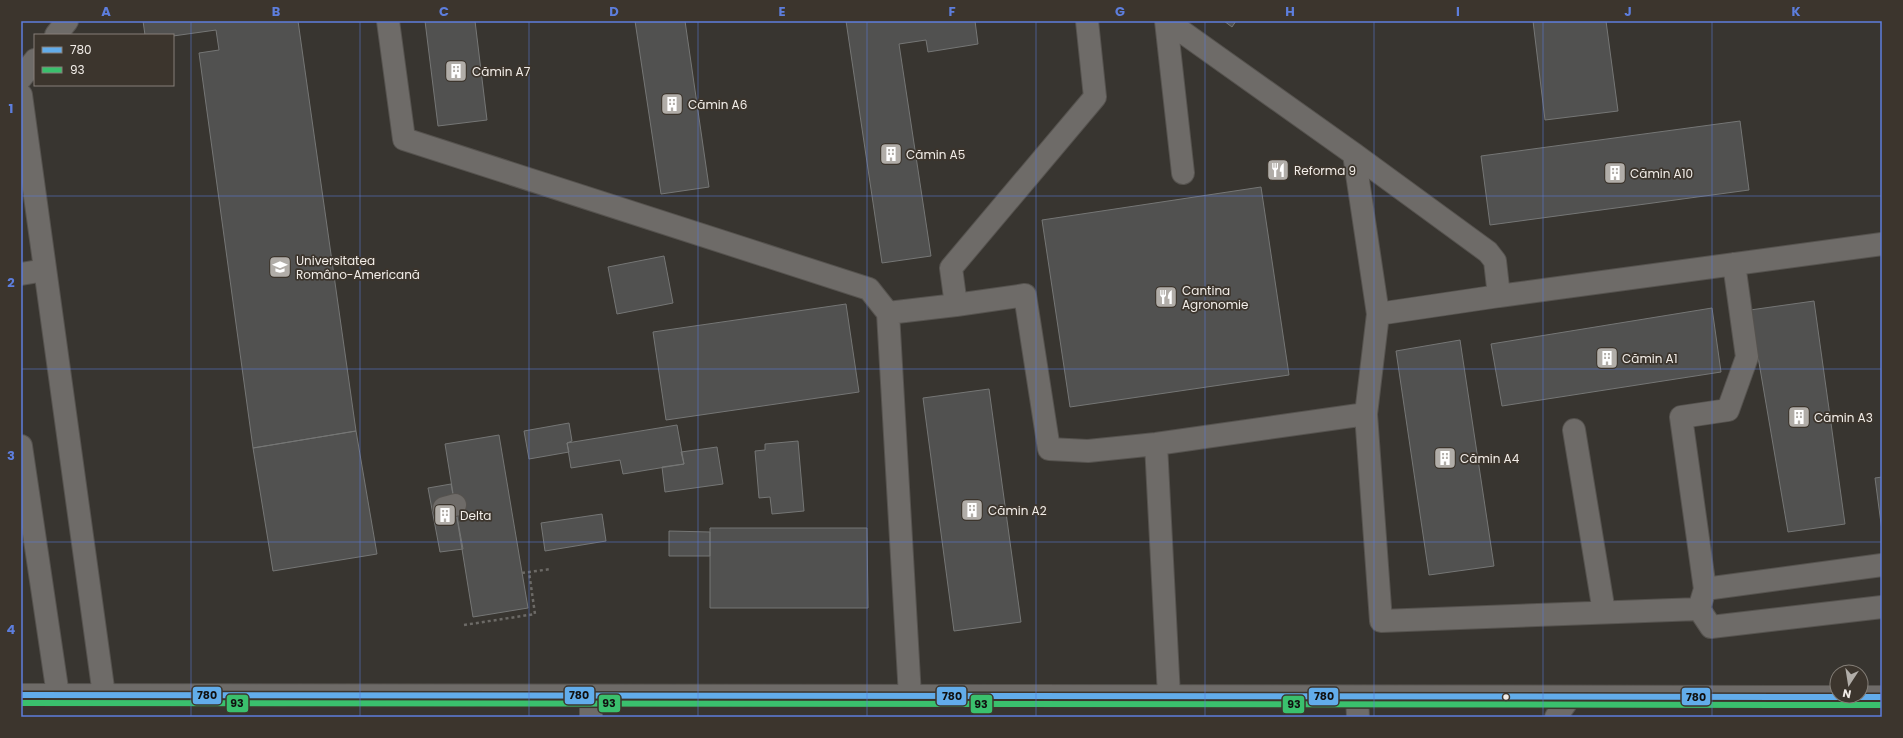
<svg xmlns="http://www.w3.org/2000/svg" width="1903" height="738" viewBox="0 0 1903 738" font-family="Poppins,sans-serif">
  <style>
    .building { fill: #515150; stroke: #757675 }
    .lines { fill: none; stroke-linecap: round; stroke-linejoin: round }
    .minor-casing { stroke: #56534f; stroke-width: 24 }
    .path { stroke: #6c6a66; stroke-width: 2.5; stroke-dasharray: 3 3; stroke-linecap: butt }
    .minor { stroke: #6e6b68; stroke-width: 22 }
    .bus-1-casing { stroke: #3c352d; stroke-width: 9 }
    .bus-2-casing { stroke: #3c352d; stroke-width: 9 }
    .bus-1 { stroke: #62acea; stroke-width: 6 }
    .bus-2 { stroke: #3ac06d; stroke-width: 6 }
    .grid { fill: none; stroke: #5d7edd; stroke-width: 1; stroke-opacity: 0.55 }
    .bus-dot { fill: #f2ede8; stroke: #3c352d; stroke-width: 1.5 }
    .labels { text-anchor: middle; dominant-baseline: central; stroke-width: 3.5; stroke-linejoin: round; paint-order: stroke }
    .poi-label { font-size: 12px; fill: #f2ede8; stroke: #3c352d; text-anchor: start }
    .line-badge { stroke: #3c352d; stroke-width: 1.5 }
    .pale-badge-label { font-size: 11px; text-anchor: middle; font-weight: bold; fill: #111 }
    .neatline { fill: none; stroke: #5d7edd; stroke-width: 1.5 }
    .grid-label { font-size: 13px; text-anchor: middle; font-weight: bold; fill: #5d7edd }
  </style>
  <rect width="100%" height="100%" fill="#383530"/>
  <path class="building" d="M143 21H298L356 431 253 448 199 53 219 50 216 30 173 36 145 35Z
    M425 21H475L487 120 438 126Z
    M635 21H685L709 187 661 194Z
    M846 21H975L978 44 928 52 926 40 899 44 931 256 882 263Z
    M1224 21H1236L1232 27Z
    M1533 21H1606L1618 111 1545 120Z
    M1740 121 1749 190 1490 225 1481 156Z
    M1261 187 1289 375 1070 407 1042 220Z
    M664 256 673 303 617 314 608 267Z
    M1814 301 1845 524 1788 532 1750 310Z
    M846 304 859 392 666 420 653 332Z
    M1712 308 1721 372 1502 406 1491 344Z
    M1460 340 1494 566 1429 575 1396 351Z
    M989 389 1021 622 954 631 923 398Z
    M569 423 572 441 567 443 569 452 529 459 524 431Z
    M677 425 684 464 623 474 620 460 571 468 567 443Z
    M356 431 377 554 273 571 253 448Z
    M499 435 528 608 473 617 445 444Z
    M798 441 804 511 772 514 770 497 759 498 755 451 765 450V444Z
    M717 447 723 484 665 492 662 467 684 464 681 452Z
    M1882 477V531L1875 478Z
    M451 484 463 549 440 552 428 488Z
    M602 514 606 541 545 551 541 523Z
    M710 528H867L868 608H710Z
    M669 531 710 532V556H669Z"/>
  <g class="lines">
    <g class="minor-casing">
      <path id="minor" d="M388 21 404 139 869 289 888 313
        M1166 21 1183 173
        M1167 21 1354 154 1488 252 1495 261 1499 296 1882 244
        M56 35 67 21
        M21 78 35 60
        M21 95 104 695
        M1354 154 1378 314 1366 414 1381 621 1699 609
        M1734 264 1747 357 1728 410 1681 417 1705 589 1699 609 1711 627 1882 607
        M21 274 45 270
        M956 305 1025 295 1049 449 1088 451 1156 444 1366 414
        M1378 314 1499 296
        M1574 430 1604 612
        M1156 444 1169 696
        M21 446 58 695
        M444 508 455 505
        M1705 589 1882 565
        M21 695 1882 697
        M591 696V717
        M910 696 888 313 956 305 951 268 1095 97 1087 21
        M1357 697 1358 717
        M1556 717 1570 697"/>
    </g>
    <path class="path" d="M522 573 551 569
      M464 625 535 614 529 572"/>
    <use href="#minor" class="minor"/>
    <g class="bus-1-casing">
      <path id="bus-1" d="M21 695 1882 697"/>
    </g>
    <g class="bus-2-casing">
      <path id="bus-2" d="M21 703 1882 705"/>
    </g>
    <use href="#bus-1" class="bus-1"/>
    <use href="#bus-2" class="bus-2"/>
  </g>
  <path class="grid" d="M191 21V717M360 21V717M529 21V717M698 21V717M867 21V717M1036 21V717M1205 21V717M1374 21V717M1543 21V717M1712 21V717M21 196H1882M21 369H1882M21 542H1882"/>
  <defs>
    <g id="building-square" transform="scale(1.15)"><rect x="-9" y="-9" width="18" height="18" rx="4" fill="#b1ada8" stroke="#3c352d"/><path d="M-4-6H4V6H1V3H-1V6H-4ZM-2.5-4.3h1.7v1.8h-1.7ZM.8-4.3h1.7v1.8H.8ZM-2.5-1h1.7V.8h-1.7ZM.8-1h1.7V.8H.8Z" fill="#fff"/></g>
    <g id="restaurant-square" transform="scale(1.15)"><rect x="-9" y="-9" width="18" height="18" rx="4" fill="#b1ada8" stroke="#3c352d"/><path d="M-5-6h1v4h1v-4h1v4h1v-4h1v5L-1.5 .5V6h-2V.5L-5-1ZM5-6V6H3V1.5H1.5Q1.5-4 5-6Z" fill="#fff"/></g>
    <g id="university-square" transform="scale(1.15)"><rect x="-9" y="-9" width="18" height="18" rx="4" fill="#b1ada8" stroke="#3c352d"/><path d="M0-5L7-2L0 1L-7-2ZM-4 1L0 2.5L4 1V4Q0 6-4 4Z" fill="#fff"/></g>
  </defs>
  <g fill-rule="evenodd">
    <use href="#building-square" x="456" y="71"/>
    <use href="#building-square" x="672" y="104"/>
    <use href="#building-square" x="891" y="154"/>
    <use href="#restaurant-square" x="1278" y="170"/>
    <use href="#building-square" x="1615" y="173"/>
    <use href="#university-square" x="280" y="267"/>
    <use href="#restaurant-square" x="1166" y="297"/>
    <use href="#building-square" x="1607" y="358"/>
    <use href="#building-square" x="1799" y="417"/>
    <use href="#building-square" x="1445" y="458"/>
    <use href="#building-square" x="972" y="510"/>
    <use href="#building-square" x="445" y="515"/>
  </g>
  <circle class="bus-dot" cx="1506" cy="697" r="3.5"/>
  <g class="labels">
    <g class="poi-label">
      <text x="472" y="71">Cămin A7</text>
      <text x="688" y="104">Cămin A6</text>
      <text x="906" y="154">Cămin A5</text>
      <text x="1294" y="170">Reforma 9</text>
      <text x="1630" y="173">Cămin A10</text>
      <text x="296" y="260">Universitatea<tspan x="296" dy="14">Româno-Americană</tspan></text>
      <text x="1182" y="290">Cantina<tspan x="1182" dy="14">Agronomie</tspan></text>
      <text x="1622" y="358">Cămin A1</text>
      <text x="1814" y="417">Cămin A3</text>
      <text x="1460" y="458">Cămin A4</text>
      <text x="988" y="510">Cămin A2</text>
      <text x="460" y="515">Delta</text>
    </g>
  </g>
  <g class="line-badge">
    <rect x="192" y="686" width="30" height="19" rx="4" fill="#62acea"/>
    <rect x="564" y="686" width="31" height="19" rx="4" fill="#62acea"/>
    <rect x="936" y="686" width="31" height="20" rx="4" fill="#62acea"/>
    <rect x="1308" y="687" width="31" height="19" rx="4" fill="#62acea"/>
    <rect x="1681" y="687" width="30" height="19" rx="4" fill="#62acea"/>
    <rect x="226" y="694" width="23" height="19" rx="4" fill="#3ac06d"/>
    <rect x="598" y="694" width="23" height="19" rx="4" fill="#3ac06d"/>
    <rect x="970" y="694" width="23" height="20" rx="4" fill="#3ac06d"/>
    <rect x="1282" y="695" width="23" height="19" rx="4" fill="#3ac06d"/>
  </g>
  <g class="pale-badge-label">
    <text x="207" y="699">780</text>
    <text x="579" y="699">780</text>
    <text x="952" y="700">780</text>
    <text x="1324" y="700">780</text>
    <text x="1696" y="701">780</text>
    <text x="237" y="707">93</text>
    <text x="609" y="707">93</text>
    <text x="981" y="708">93</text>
    <text x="1294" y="708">93</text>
  </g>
  <rect width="1903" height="738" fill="none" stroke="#3c352d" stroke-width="44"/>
  <rect x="34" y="34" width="140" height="52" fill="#3c352d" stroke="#857f78"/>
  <rect x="42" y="47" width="20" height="6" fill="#62acea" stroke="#857f78"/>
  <text x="70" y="54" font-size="12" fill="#f2ede8">780</text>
  <rect x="42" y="67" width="20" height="6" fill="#3ac06d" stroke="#857f78"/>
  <text x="70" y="74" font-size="12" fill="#f2ede8">93</text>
  <g transform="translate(1849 684) rotate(192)"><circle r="19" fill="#3c352d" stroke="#857f78"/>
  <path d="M0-3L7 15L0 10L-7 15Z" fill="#b1ada8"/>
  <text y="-6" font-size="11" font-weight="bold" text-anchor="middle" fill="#f2ede8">N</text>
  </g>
  <rect x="22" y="22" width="1859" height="694" class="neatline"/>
  <g class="grid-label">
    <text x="106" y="16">A</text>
    <text x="276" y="16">B</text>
    <text x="444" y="16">C</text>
    <text x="614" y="16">D</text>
    <text x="782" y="16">E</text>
    <text x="952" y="16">F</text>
    <text x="1120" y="16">G</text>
    <text x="1290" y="16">H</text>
    <text x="1458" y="16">I</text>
    <text x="1628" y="16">J</text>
    <text x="1796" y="16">K</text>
    <text x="11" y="113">1</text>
    <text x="11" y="287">2</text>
    <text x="11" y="460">3</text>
    <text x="11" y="634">4</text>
  </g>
</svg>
